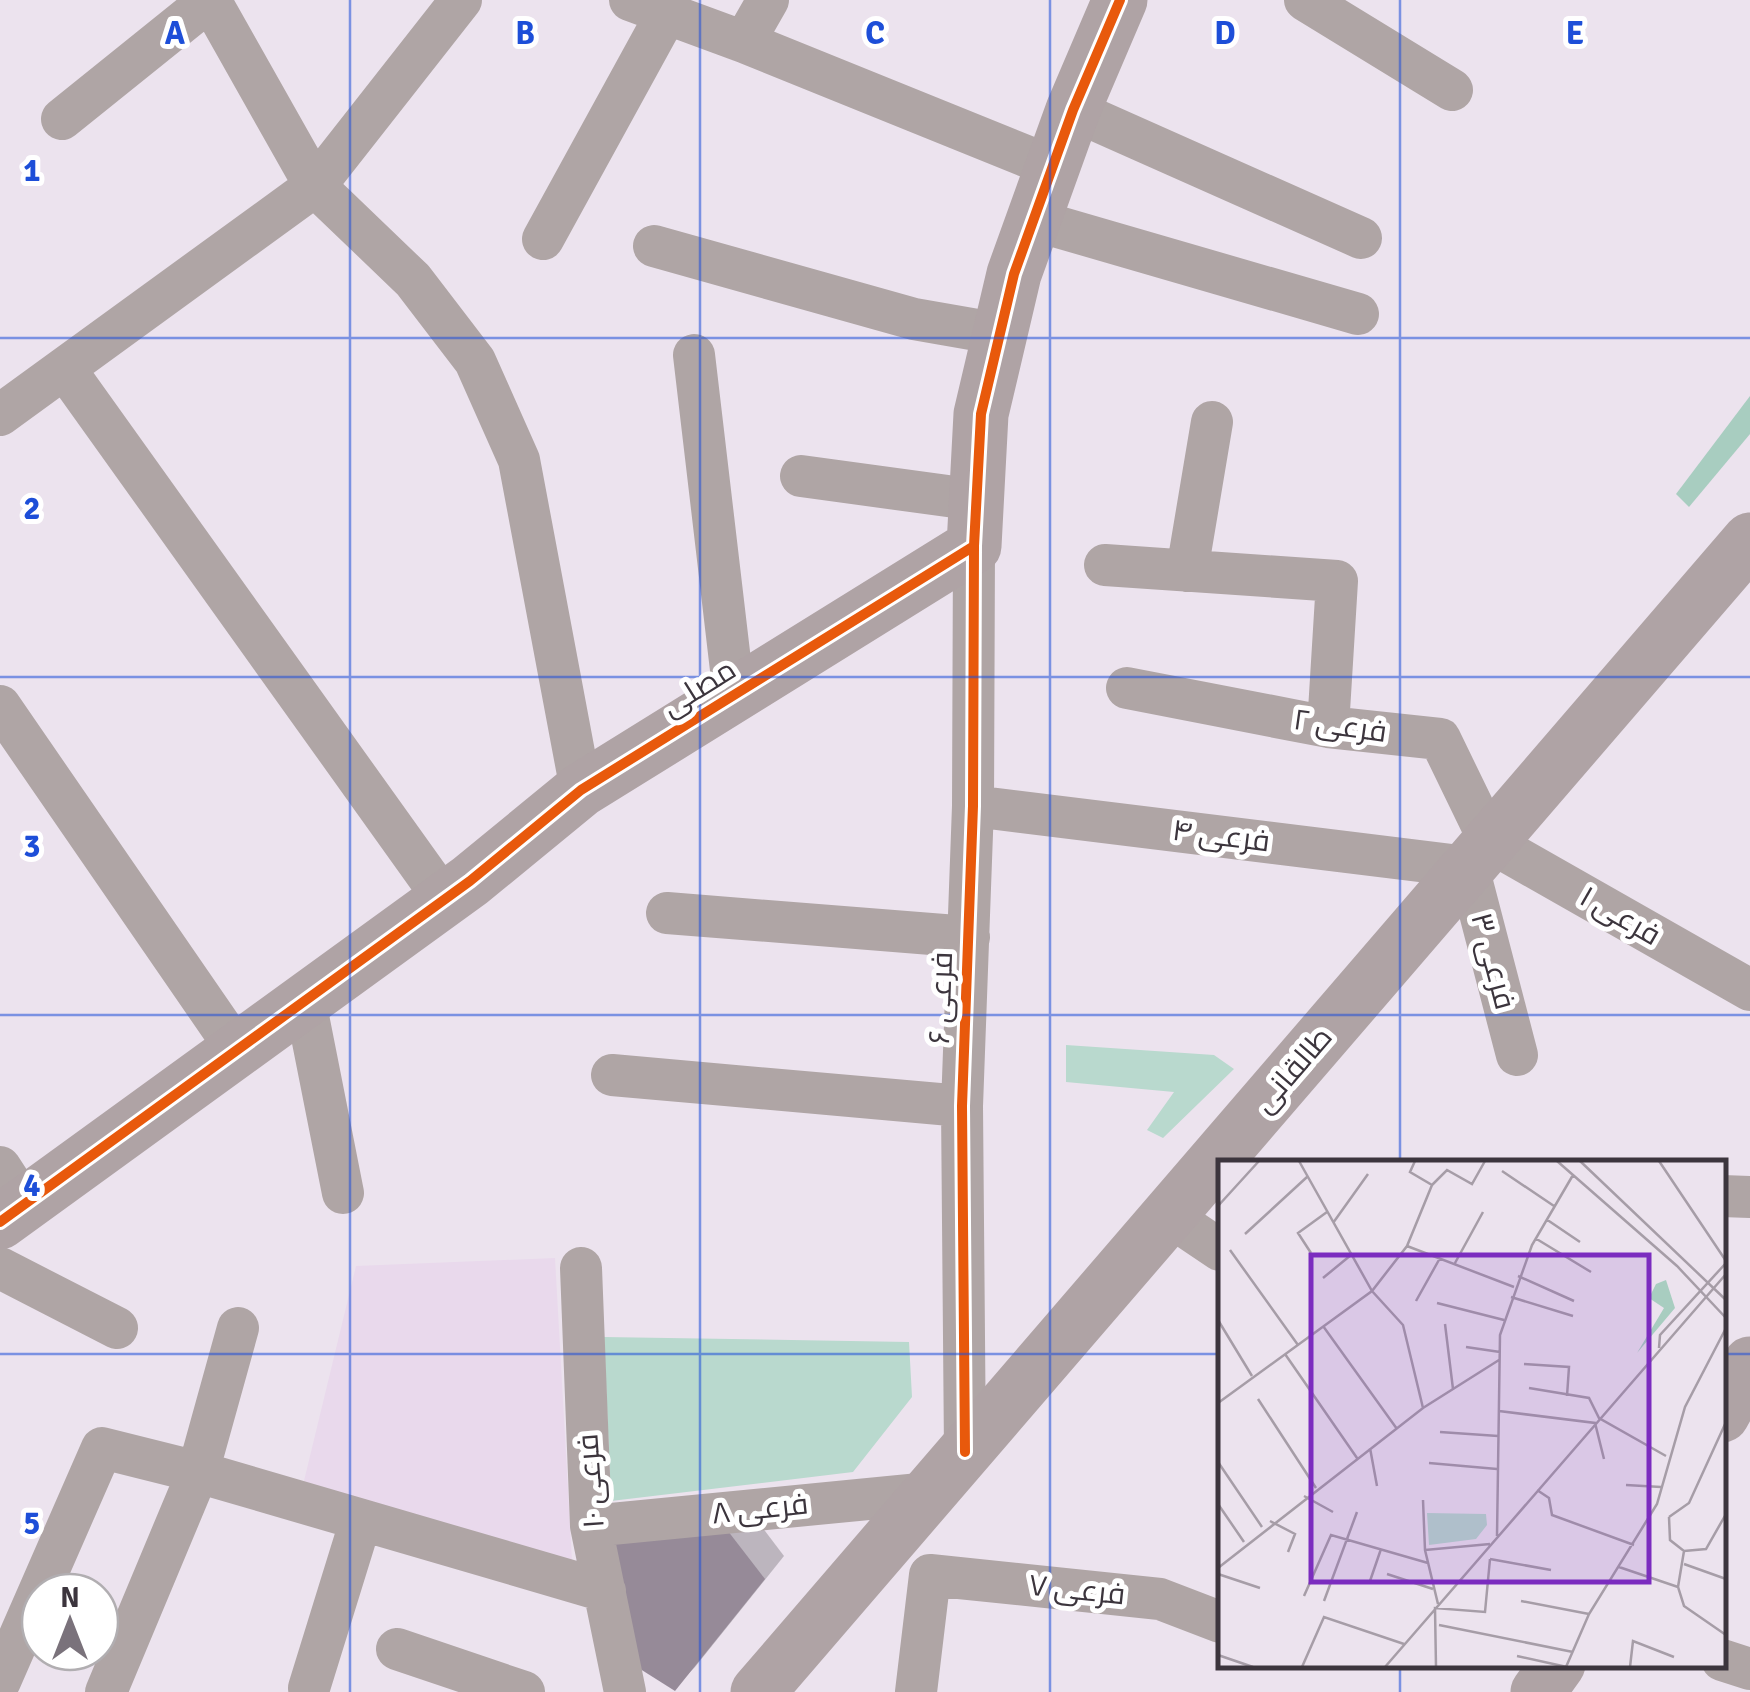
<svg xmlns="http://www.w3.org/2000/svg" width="1750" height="1692" viewBox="0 0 1750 1692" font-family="Signika,Cairo,sans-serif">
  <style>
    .built { fill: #e9d9ec }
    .green { fill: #b9d9ce }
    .forest { fill: #a8cdc0 }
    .shadow { fill: #0003 }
    .building { fill: #968a98 }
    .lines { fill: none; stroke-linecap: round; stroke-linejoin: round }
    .street { stroke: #afa5a5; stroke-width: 42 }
    .secondary { stroke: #afa3a5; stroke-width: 55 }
    .cycleway-casing { stroke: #fff; stroke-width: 16 }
    .cycleway { stroke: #e8590c; stroke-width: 10 }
    .grid { fill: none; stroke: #1d4ed8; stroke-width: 2.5; stroke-opacity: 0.55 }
    .labels { text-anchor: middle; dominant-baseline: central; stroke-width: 10; stroke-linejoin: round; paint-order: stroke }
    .street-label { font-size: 30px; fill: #3c353d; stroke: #fff }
    .inset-road { fill: none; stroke: #a69da7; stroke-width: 2.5 }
    .view { fill: #7b2cbf; fill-opacity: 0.15; stroke: #7b2cbf; stroke-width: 5 }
    .inset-edge { fill: none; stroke: #3c353d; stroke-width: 5 }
    .grid-label { font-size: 32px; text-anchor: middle; font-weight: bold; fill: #1d4ed8; stroke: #fff; stroke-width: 10; stroke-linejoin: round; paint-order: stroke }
  </style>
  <rect width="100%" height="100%" fill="#ece3ee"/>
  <path class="built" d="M555 1258 572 1561 303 1485 356 1266Z"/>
  <path class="green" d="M1066 1045 1214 1055 1234 1069 1163 1138 1147 1130 1174 1092 1066 1082Z
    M604 1337 909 1342 912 1397 853 1472 611 1501Z"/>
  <path class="forest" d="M1750 396V434L1689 507 1676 494Z"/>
  <path class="shadow" d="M743 1502 784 1556 695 1667 674 1688 640 1666Z"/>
  <path class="building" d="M721 1522 765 1579 675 1691 637 1667 612 1543Z"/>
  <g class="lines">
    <path class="street" d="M630 0 744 42 1053 167
      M1305 0 1452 90
      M744 42 768 0
      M1073 110 1361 238
      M62 119 210 0 315 186 413 280 475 361 519 460 581 790
      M1034 220 1358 314
      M543 239 667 13
      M654 246 914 319 1000 334
      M694 355 734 695
      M65 369 444 899
      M0 415 315 186 461 0
      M801 476 977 500
      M1105 565 1337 581 1328 727
      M1187 571 1212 422
      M1127 688 1328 727 1440 739 1490 842 1750 990
      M0 706 237 1050
      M973 806 1468 867 1517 1055
      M667 913 969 937
      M305 1001 343 1193
      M612 1075 962 1106
      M0 1167 24 1204
      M1722 1196 1750 1197
      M1168 1215 1220 1250
      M0 1268 117 1328
      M581 1268 591 1526 625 1692
      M965 1452 962 1106 973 806 974 546
      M591 1526 930 1493
      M930 1575 1160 1599 1220 1622
      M397 1649 524 1692
      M1722 1660 1750 1669
      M0 1681 102 1448 198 1472 605 1591
      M309 1688 361 1520
      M106 1692 198 1472 238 1328
      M916 1692 930 1575"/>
    <path class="secondary" d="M0 1222 470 881 581 790 974 546 981 414 1014 274 1073 110 1120 0
      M1722 1415 1750 1364
      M758 1692 1750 540
      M1538 1692 1558 1664"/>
    <g class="cycleway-casing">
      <path id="cycleway" d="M0 1222 470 881 581 790 974 546
        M965 1452 962 1106 973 806 974 546 981 414 1014 274 1073 110 1120 0"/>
    </g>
    <use href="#cycleway" class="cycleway"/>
  </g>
  <path class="grid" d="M350 0V1692M700 0V1692M1050 0V1692M1400 0V1162M0 338H1750M0 677H1750M0 1015H1750M0 1354H1220M1722 1354H1750M1400 1664V1692"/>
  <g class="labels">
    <g class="street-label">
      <text transform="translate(699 688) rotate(-32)">مصلی</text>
      <text transform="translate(1340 726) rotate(8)">فرعی ۲</text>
      <text transform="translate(1221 836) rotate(7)">فرعی ۴</text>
      <text transform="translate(1620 916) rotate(30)">فرعی ۱</text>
      <text transform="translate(1493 961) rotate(75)">فرعی ۳</text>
      <text transform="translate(941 998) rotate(-88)">فرعی ۶</text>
      <text transform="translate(1293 1070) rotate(-49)">طالقانی</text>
      <text transform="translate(591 1481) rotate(-94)">فرعی ۱۰</text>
      <text transform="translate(760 1509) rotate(-6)">فرعی ۸</text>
      <text transform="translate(1077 1590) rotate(6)">فرعی ۷</text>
    </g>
  </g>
  <g transform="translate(1218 1160)">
    <rect width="508" height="508" fill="#ece3ee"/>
    <path d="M209 353 268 354 269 365 258 379 211 385Z" fill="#b9d9ce"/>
    <path d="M448 120 457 148 419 193 446 148 431 138 438 124Z" fill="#a8cdc0"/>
    <path class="inset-road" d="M81 1 154 131 185 165 205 248M339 1 459 106 508 158M362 1 508 140M441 1 508 101M284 11 336 46M214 25 229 10 254 24 267 1M0 46 41 1M328 59 362 82M115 63 150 14M27 74 89 17M317 78 373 112M189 86 296 127M12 90 80 185M93 93 80 73 109 52M237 103 265 52M300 116 356 141M105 118 133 95M293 137 355 156M198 141 222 98M219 143 286 160M0 160 34 216M227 164 235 229M105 166 179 269M248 187 282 192M441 188 442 175 508 103M67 194 139 298M306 204 351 207 349 236M311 228 371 238 381 258 448 296M40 239 98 328M0 243 154 131 189 86 214 25 192 12 197 1M281 251 377 263 386 299M222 272 280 276M152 288 159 326M0 302 44 367M211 303 279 309M408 325 443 327M319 330 331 338 334 355 416 385M86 336 115 352M205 340 207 390 220 444M0 344 26 382M451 357 452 380 466 391 460 427 466 446 508 475M451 357 471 343 508 262M52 361 77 374 70 392M279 376 282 175 314 85 355 15M207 390 272 384M466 391 488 389 508 354M272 399 333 410M466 404 508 419M401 407 460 427M0 408 205 248 281 200M0 414 42 428M169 414 215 429M152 421 163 389M86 436 113 375 210 403M106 441 139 352M303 441 371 454M221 465 355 492M0 495 35 507M299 496 349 507M84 507 106 457 186 484M167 507 508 114M218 507 217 448 267 452 272 399M348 507 371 454 439 344 467 247 508 168M412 507 415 481 456 497"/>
    <path class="view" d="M93 95H431V422H93Z"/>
    <rect width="508" height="508" class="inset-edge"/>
  </g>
  <g class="grid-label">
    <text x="175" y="44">A</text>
    <text x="525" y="44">B</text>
    <text x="875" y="44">C</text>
    <text x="1225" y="44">D</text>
    <text x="1575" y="44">E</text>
    <text x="32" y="181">1</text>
    <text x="32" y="519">2</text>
    <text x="32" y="857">3</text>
    <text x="32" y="1196">4</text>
    <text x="32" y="1534">5</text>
  </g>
  <g transform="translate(70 1622)"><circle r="48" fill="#ffffff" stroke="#b1aeb1" stroke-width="2.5"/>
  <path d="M0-8L18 38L0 25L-18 38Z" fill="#7a727b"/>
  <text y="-15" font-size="28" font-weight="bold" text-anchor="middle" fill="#3c353d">N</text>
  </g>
</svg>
